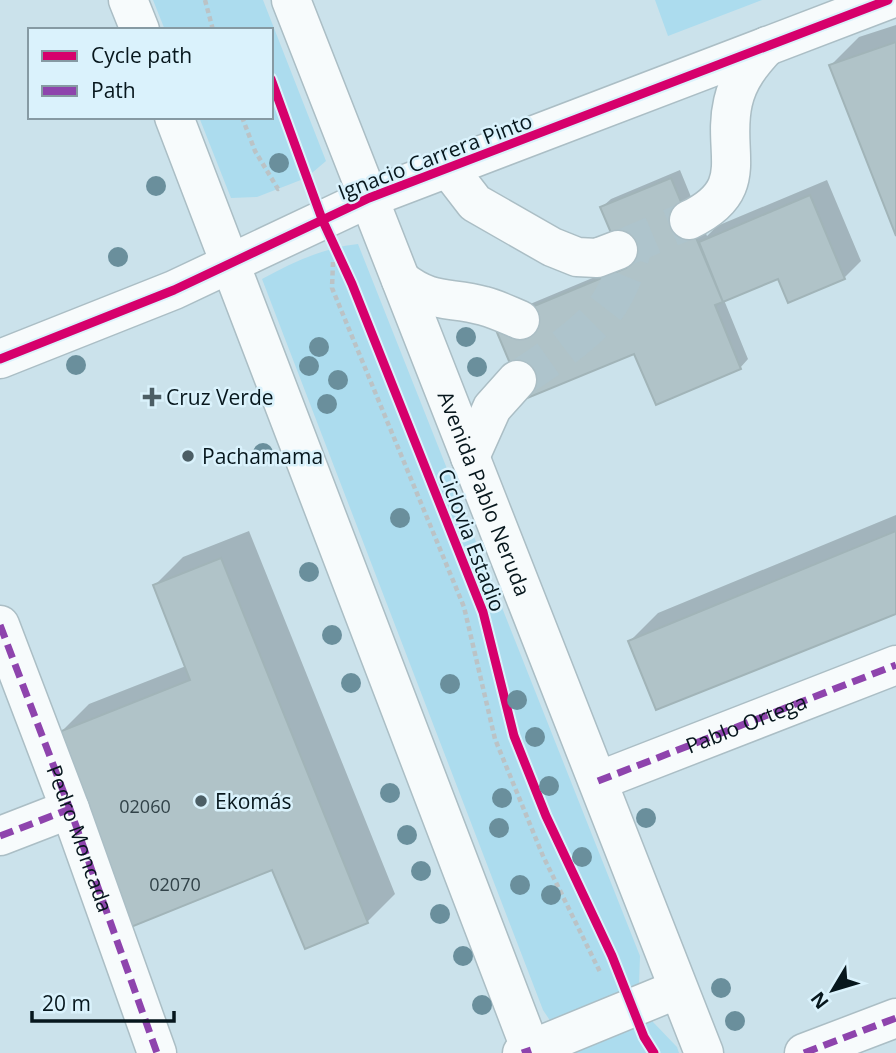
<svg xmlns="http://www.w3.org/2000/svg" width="896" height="1053" viewBox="0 0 896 1053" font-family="'Open Sans',sans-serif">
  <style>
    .green { fill: #acdcee }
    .shadow { fill: #0003 }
    .building { fill: #b0c3c8; stroke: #a1b4b8; stroke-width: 2 }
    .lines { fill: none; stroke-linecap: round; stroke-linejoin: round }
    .minor-tunnel { stroke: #aec4cc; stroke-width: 38; stroke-dasharray: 38 19; stroke-linecap: butt }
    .minor-casing { stroke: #abbec5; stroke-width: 41 }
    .major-casing { stroke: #abbec5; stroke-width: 41 }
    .path { stroke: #bbc3c6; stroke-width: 4.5; stroke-dasharray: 5 3.5; stroke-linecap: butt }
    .minor { stroke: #f7fbfc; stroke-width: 38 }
    .major { stroke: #f7fbfc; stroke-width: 38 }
    .quiet { stroke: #8e44ad; stroke-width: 7; stroke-dasharray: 14 7; stroke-linecap: butt }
    .cycleway-casing { stroke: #daf2fc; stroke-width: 13 }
    .cycleway { stroke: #d6006c; stroke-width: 9 }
    .tree { fill: #6a8f9c }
    .poi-dot { fill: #4c5e65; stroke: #daf2fc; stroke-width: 2.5 }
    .labels { text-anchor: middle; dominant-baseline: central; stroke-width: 5; stroke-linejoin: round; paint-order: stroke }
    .number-label { font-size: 18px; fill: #314248 }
    .street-label { font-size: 21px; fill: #07171d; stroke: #daf2fc }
    .poi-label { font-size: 21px; fill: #07171d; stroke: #daf2fc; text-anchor: start }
  </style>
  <rect width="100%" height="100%" fill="#cbe2eb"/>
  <path class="green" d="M153 0H263L326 161 306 178 257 197 231 198 199 117H271V30H165Z
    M655 0H762L668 36Z
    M358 244 640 956 639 985 653 1022 677 1047 679 1053H563L561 1037 543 1010 262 279C293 262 323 248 358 244Z"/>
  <path class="shadow" d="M896 25V231L831 65 859 37Z
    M680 170 707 236 717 226 827 180 861 261 844 278 779 276 724 300 748 359 740 368 635 351 504 315 626 264 602 207 611 199Z
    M896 515V612L630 641 658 613Z
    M249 531 395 894 367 922 61 732 89 704 186 666 155 585 183 557Z"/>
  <path class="building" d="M896 42V236L829 65Z
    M671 178 723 302 715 305 741 369 656 405 634 354 525 399 493 323 626 268 600 207Z
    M810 195 845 279 788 303 778 279 723 302 699 242Z
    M896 531V614L656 710 628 641Z
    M221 558 368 923 305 949 272 870 131 927 59 732 190 680 153 585Z"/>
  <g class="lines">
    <path class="minor-tunnel" d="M618 250 689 220
      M517 380C545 362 590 332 609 304 621 285 628 265 634 244"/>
    <g class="minor-casing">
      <g id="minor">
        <path d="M448 168 475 203 552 247 577 257 597 258 618 250"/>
        <path d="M689 220C754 189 721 153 733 102 738 79 752 62 767 46"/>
        <path d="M401 280C433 305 449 296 484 306 496 309 508 315 520 320"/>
        <path d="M0 359 174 290 369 198 888 0"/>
        <path d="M470 457 492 408 517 380"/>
        <path d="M0 625 70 809 157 1053"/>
        <path id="s1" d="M598 781 896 665"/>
        <path d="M0 836 70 809"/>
        <path d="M522 1053 678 989"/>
        <path d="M804 1053 896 1018"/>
      </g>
    </g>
    <g class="major-casing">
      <g id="major">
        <path d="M128 0 140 30"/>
        <path id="s2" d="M291 0 704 1053"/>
        <path d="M174 117 532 1053"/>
      </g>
    </g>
    <path class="path" d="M205 0 213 30
      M242 117 255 151 278 189 280 188
      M333 262 332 288 464 607 495 739 543 856 601 974"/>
    <use href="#minor" class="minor"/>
    <use href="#major" class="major"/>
    <g class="quiet">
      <path id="s3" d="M0 625 70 809 157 1053"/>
      <path d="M598 781 896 665"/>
      <path d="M0 836 70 809"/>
      <path d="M522 1053 531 1050"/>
      <path d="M804 1053 896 1018"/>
    </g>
    <g class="cycleway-casing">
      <path id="cycleway" d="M271 79 322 219 352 284 483 612 514 736 546 816 612 956 644 1037 654 1053
        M0 359 174 290 369 198 888 0"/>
    </g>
    <use href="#cycleway" class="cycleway"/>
  </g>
  <g class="tree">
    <circle cx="279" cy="163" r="10"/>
    <circle cx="156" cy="186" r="10"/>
    <circle cx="118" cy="257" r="10"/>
    <circle cx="466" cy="337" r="10"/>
    <circle cx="319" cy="347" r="10"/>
    <circle cx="76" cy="365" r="10"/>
    <circle cx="309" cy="366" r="10"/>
    <circle cx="477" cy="367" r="10"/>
    <circle cx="338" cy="380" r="10"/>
    <circle cx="327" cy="404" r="10"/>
    <circle cx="263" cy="453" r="10"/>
    <circle cx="400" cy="518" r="10"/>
    <circle cx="309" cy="572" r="10"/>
    <circle cx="332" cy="635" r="10"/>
    <circle cx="351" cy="683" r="10"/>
    <circle cx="450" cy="684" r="10"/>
    <circle cx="517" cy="700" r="10"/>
    <circle cx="535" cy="737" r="10"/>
    <circle cx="549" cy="786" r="10"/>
    <circle cx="390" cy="793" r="10"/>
    <circle cx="502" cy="798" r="10"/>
    <circle cx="646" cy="818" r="10"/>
    <circle cx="499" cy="828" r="10"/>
    <circle cx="407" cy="835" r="10"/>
    <circle cx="582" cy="857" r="10"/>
    <circle cx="421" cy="871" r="10"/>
    <circle cx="520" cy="885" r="10"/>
    <circle cx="551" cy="895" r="10"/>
    <circle cx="440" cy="914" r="10"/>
    <circle cx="463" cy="956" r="10"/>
    <circle cx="721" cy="988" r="10"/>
    <circle cx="482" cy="1005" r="10"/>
    <circle cx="735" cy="1021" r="10"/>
  </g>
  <g class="poi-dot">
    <path d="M148.5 386.5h7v7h7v7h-7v7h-7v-7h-7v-7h7z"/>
    <circle cx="188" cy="456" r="7"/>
    <circle cx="201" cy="801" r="7"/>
  </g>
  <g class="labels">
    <g class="number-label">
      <text x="145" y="806">02060</text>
      <text x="175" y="884">02070</text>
    </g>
    <g class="street-label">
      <text transform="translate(435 156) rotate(-21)">Ignacio Carrera Pinto</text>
      <text stroke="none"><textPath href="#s2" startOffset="530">Avenida Pablo Neruda</textPath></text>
      <text transform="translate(472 540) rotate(69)">Ciclovia Estadio</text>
      <text stroke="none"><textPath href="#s1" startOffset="159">Pablo Ortega</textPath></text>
      <text stroke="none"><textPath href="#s3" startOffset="228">Pedro Moncada</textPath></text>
    </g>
    <g class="poi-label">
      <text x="166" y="397">Cruz Verde</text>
      <text x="202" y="456">Pachamama</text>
      <text x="215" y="801">Ekomás</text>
    </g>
  </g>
  <rect x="28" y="28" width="245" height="91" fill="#daf2fc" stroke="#869aa3" stroke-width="2"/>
  <rect x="42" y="51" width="35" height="10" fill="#d6006c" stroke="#869aa3" stroke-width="2"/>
  <text x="91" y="63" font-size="21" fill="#07171d">Cycle path</text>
  <rect x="42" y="86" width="35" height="10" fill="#8e44ad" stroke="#869aa3" stroke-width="2"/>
  <text x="91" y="98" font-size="21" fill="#07171d">Path</text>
  <g transform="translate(833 990) rotate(232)" stroke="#daf2fc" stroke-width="5" paint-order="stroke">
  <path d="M0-5L12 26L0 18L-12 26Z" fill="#07171d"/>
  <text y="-10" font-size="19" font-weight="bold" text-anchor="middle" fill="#07171d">N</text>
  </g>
  <path d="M32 1011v10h142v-10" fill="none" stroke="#07171d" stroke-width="3.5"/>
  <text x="42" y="1011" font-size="21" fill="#07171d" stroke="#daf2fc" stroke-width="5" paint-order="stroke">20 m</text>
</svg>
